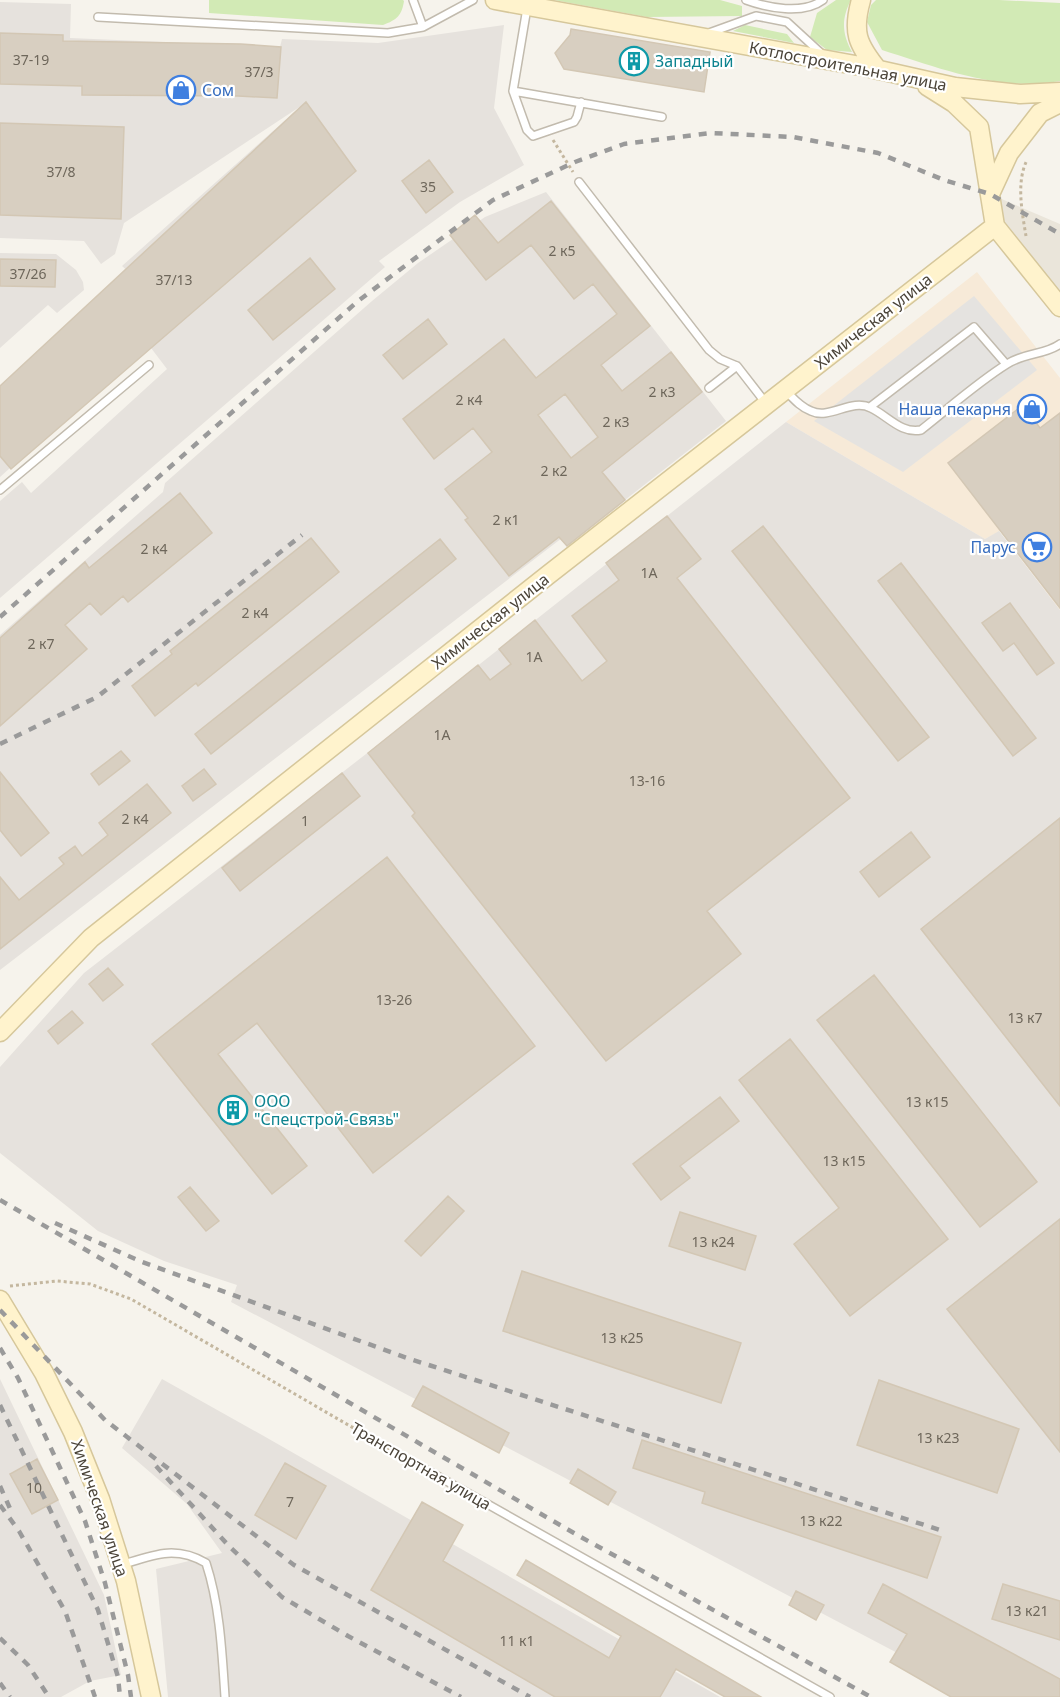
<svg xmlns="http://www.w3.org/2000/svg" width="1060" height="1697" viewBox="0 0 1060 1697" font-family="'Noto Sans',sans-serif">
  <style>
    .residential { fill: #eae5da }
    .commercial { fill: #f7ead8 }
    .industrial { fill: #e6e2dd }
    .green { fill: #d2eab5 }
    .parking { fill: #e5e3e0 }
    .building { fill: #d8cfc1; stroke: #d3c7b4; stroke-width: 1.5; fill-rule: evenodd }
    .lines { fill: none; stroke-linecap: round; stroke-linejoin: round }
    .lane-casing { stroke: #c2bbae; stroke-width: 10 }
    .secondary-casing { stroke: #d6c79b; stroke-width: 21 }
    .path { stroke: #c4b79f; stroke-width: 3; stroke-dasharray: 3 3; stroke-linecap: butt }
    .lane { stroke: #fff; stroke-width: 7 }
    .secondary { stroke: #fff3cd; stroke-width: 18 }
    .rail { stroke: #9a9a9a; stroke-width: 4.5; stroke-dasharray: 8 8; stroke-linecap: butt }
    .labels { text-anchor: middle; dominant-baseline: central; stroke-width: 4.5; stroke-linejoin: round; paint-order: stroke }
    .number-label { font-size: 14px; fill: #6e675b }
    .culture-label { font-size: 16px; fill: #0d838f; stroke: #fff; text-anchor: start }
    .street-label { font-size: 16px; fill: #4b4439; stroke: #fff }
    .shop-label { font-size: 16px; fill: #366cbe; stroke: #fff; text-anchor: end }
  </style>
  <rect width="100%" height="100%" fill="#f6f3ec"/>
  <path class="residential" d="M990 194 1060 224V307L995 226Z"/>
  <path class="commercial" d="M977 272 1060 378V610L1000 531 985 539 786 422Z"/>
  <path class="industrial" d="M0 2 71 4 70 38 280 47 282 39 378 43 504 25 494 108 524 165 460 202 379 261 385 267 0 598V501L22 482 31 493 167 369 148 344 0 477V393L132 275 122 266 301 106 124 223 115 254 101 264 84 241 0 238Z
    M546 192 726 421 575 539 562 538 0 970V635L163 492 165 483 372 301 418 263 485 217Z
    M0 253 56 254 76 270 83 282 84 290 57 313 48 305 0 348Z
    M786 422 985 539 999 531 1060 610V1697H981L231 1302 237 1285 164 1261 98 1231 0 1153V1067L84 973 366 754Z
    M0 1379 104 1595 121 1675 90 1681 61 1697H0Z
    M162 1379 262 1435 720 1697H168L156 1569 222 1553 187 1504 122 1448Z"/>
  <path class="green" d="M209 0H403L404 1C402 15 397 20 383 25L209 13Z
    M554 0H720L742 6V16L647 17Z
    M836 0H851C841 19 842 34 852 52L827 50 810 37 817 13Z
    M876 0H999L1060 3V81C999 92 939 68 882 50L867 22 871 5Z
    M745 25 787 34 794 43 733 31Z"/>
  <path class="parking" d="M974 296 1037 370 903 472 814 421Z"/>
  <path class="building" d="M571 29 710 52 704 92 564 69 555 53 570 35Z
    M0 33 63 35V41L241 44 281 47 277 98 238 96 82 95V86L0 84Z
    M306 102 356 171 11 469 0 456V386Z
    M0 123 124 127 121 219 0 215Z
    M429 160 453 192 426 213 402 181Z
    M551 201 650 326 601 365 622 391 671 352 702 392 602 472 625 500 567 546 559 537 509 576 465 520 468 518 445 489 492 452 473 428 434 459 403 419 504 339 536 378 617 314 593 284 574 299 531 245 486 280 450 235 475 215 498 243ZM565 394 598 437 571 458 538 415Z
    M310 258 335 289 273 340 248 310Z
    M0 259 56 260 55 287 0 286Z
    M428 319 447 344 403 379 383 355Z
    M1023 405 1040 428 1060 413V608L948 463Z
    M180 493 212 533 128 602 123 596 101 615 90 603 65 625 87 649 0 726V638L85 562 89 568Z
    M667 516 701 559 677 578 850 798 707 911 741 954 606 1061 412 816 415 813 368 753 478 665 490 680 511 664 499 649 535 620 582 681 607 661 572 616 619 580 606 563Z
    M763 526 929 737 898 761 732 551Z
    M311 538 339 572 198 686 196 683 155 716 132 686 172 654 170 651Z
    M440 539 456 559 211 754 195 734Z
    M901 563 1036 738 1013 756 878 581Z
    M1010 603 1054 663 1037 675 1014 643 1003 651 982 623Z
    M121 751 130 761 99 785 91 774Z
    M204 769 216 784 193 801 182 786Z
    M0 772 49 833 21 856 0 830Z
    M342 773 360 796 240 891 222 868Z
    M147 784 171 813 0 949V877L19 900 64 864 59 858 75 846 82 856 108 835 99 823Z
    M1060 818V1106L921 929Z
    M911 832 930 857 879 897 860 872Z
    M387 857 535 1046 373 1173 257 1023 218 1054 307 1166 272 1194 152 1044Z
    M108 968 123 985 103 1001 89 984Z
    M874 975 1037 1182 980 1227 817 1020Z
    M72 1011 83 1023 58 1044 48 1031Z
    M790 1039 948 1239 850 1316 794 1244 839 1208 739 1080Z
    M720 1097 739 1121 680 1166 690 1178 661 1200 633 1164Z
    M190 1187 219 1221 206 1231 178 1197Z
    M448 1196 464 1211 421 1256 405 1241Z
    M680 1212 756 1236 745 1270 669 1246Z
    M1060 1219V1452L947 1309Z
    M522 1271 741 1343 721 1403 503 1331Z
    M879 1380 1019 1429 997 1493 857 1445Z
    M423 1386 509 1433 499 1453 412 1406Z
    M642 1440 941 1537 927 1578 702 1503 705 1492 633 1468Z
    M37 1459 58 1500 32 1514 10 1474Z
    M285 1463 326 1486 296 1539 255 1515Z
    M578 1469 616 1492 608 1505 570 1483Z
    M422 1502 463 1525 443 1561 609 1658 621 1636 517 1575 526 1560 761 1697H725L676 1669 660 1697H555L371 1590Z
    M883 1584 1060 1679V1697H951L890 1662 907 1634 868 1613Z
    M1003 1584 1060 1601V1640L992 1619Z
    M796 1591 824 1605 816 1620 789 1605Z"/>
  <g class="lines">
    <g class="lane-casing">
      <path id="lane" d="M413 0 423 27
        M746 0C768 8 803 15 823 0
        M527 8 513 91 662 117
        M98 17 388 33 423 27 473 0
        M709 33 756 16 787 22 823 55
        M513 91 527 130 533 136 574 122 577 117 581 102
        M579 182 709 350 720 359 737 366 765 402
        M709 388 737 366
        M785 390C793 398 800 407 811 411 830 420 851 398 871 408 888 416 901 434 921 430 949 408 978 382 1007 364 1026 352 1045 355 1060 344
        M870 407 974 327 1006 364
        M0 490 149 365
        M409 1460 830 1697
        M121 1565C153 1555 175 1545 206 1563 220 1606 222 1652 225 1697"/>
    </g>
    <g class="secondary-casing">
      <path id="secondary" d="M495 0 866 67 955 87 1020 94 1060 92
        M861 0C852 32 857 44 878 70
        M927 86 954 103 979 127 995 226 1060 307
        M990 194 1009 153 1040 113 1060 103
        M0 1032 91 938 548 575 995 226
        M0 1300 44 1373 73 1432 100 1499 126 1581 151 1697"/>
    </g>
    <path class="path" d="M553 140 573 172
      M1026 236C1022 212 1016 182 1027 160
      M10 1286 57 1281 90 1284 131 1299 400 1455"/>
    <use href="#lane" class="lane"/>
    <use href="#secondary" class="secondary"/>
    <path class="rail" d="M0 617 358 301 493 200 575 162 624 144 711 133 793 137 878 153 944 180 990 194 1060 234
      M0 744 97 697 302 535
      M0 1200 579 1536 871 1697
      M55 1223 142 1262 407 1358 943 1531
      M0 1310 105 1420 294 1565 530 1697
      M0 1348 18 1378 85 1521 105 1583 128 1675 131 1697
      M0 1405 98 1610 118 1677 120 1697
      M156 1466 228 1545 282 1597 348 1636 461 1697
      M0 1486 12 1513
      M0 1505 19 1531 65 1611 95 1697
      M0 1638 28 1665 49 1697
      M0 1683 10 1697"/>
  </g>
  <defs>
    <g id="building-ring" transform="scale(1.5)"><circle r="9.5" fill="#fff" stroke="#0f9aa8" stroke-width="1.5"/><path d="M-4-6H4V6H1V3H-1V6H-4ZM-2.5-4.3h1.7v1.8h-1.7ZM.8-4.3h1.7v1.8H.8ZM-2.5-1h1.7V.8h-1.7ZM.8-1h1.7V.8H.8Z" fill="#0f9aa8"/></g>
    <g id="shop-ring" transform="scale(1.5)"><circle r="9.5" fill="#fff" stroke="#3f7fe0" stroke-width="1.5"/><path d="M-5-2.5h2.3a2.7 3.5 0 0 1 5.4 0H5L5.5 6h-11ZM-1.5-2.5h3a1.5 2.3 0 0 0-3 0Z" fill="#3f7fe0"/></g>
    <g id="supermarket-ring" transform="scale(1.5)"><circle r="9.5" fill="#fff" stroke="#3f7fe0" stroke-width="1.5"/><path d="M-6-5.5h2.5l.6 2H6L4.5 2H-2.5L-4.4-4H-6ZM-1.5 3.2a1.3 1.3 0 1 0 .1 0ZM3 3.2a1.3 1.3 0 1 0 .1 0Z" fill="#3f7fe0"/></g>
  </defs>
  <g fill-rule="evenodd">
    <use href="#building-ring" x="634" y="61"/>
    <use href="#shop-ring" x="181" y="90"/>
    <use href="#shop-ring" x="1032" y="409"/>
    <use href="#supermarket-ring" x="1037" y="547"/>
    <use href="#building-ring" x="233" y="1110"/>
  </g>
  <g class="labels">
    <g class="number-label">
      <text x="31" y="59">37-19</text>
      <text x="259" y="71">37/3</text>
      <text x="61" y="171">37/8</text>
      <text x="428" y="186">35</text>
      <text x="562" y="250">2 к5</text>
      <text x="28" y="273">37/26</text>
      <text x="174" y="279">37/13</text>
      <text x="662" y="391">2 к3</text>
      <text x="469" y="399">2 к4</text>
      <text x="616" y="421">2 к3</text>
      <text x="554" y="470">2 к2</text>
      <text x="506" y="519">2 к1</text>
      <text x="154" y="548">2 к4</text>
      <text x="649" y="572">1А</text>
      <text x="255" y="612">2 к4</text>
      <text x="41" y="643">2 к7</text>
      <text x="534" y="656">1А</text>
      <text x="442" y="734">1А</text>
      <text x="647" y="780">13-16</text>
      <text x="135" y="818">2 к4</text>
      <text x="305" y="820">1</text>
      <text x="394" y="999">13-26</text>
      <text x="1025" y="1017">13 к7</text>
      <text x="927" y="1101">13 к15</text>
      <text x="844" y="1160">13 к15</text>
      <text x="713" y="1241">13 к24</text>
      <text x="622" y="1337">13 к25</text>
      <text x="938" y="1437">13 к23</text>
      <text x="34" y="1487">10</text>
      <text x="290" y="1501">7</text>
      <text x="821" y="1520">13 к22</text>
      <text x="1027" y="1610">13 к21</text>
      <text x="517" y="1640">11 к1</text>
    </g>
    <g class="culture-label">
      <text x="655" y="61">Западный</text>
      <text x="254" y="1101">ООО<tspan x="254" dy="18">"Спецстрой-Связь"</tspan></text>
    </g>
    <g class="street-label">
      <text transform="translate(848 66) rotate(11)">Котлостроительная улица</text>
      <text transform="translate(873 321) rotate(-38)">Химическая улица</text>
      <text transform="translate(490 621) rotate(-38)">Химическая улица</text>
      <text transform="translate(421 1466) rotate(30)">Транспортная улица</text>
      <text transform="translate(100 1508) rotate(71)">Химическая улица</text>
    </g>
    <g class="shop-label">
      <text x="202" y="90" text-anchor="start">Сом</text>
      <text x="1011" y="409">Наша пекарня</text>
      <text x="1016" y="547">Парус</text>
    </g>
  </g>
</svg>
